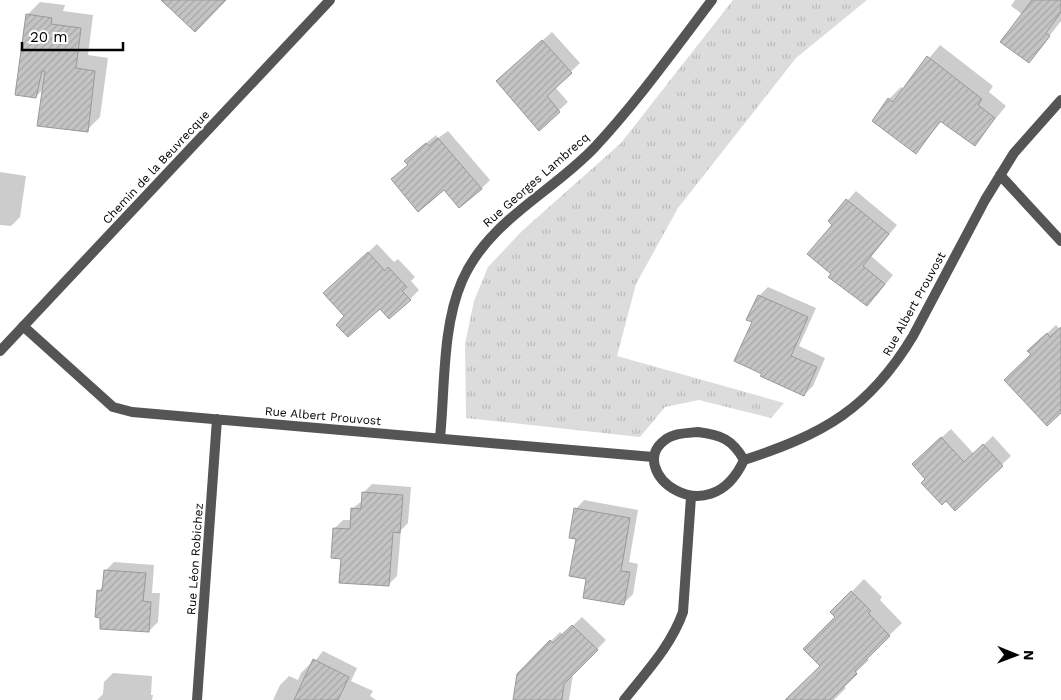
<svg xmlns="http://www.w3.org/2000/svg" width="1061" height="700" viewBox="0 0 1061 700" font-family="'Work Sans',sans-serif">
  <style>
    .grass { fill: url(#grass-tufts) }
    .shadow { fill: #0003 }
    .building { fill: url(#building-hatch); stroke: #999 }
    .lines { fill: none; stroke-linecap: round; stroke-linejoin: round }
    .street { stroke: #555; stroke-width: 10 }
    .labels { text-anchor: middle; dominant-baseline: central; stroke-width: 4; stroke-linejoin: round; paint-order: stroke }
    .street-label { font-size: 12px; fill: #000; stroke: #fff }
  </style>
  <defs>
    <pattern id="grass-tufts" width="24" height="20" patternUnits="userSpaceOnUse" patternTransform="scale(1.25)"><rect width="24" height="20" fill="#dcdcdc"/><path d="M3 7l-1-3M5 7V3M7 7l1-3M15 17l-1-3M17 17v-4M19 17l1-3" fill="none" stroke="#bbb"/></pattern>
    <pattern id="building-hatch" width="6" height="6" patternUnits="userSpaceOnUse" patternTransform="scale(1.25)"><rect width="6" height="6" fill="#c4c4c4"/><path d="M-1 1l2-2M0 6l6-6M5 7l2-2" fill="none" stroke="#a7a7a7"/></pattern>
  </defs>
  <rect width="100%" height="100%" fill="#fff"/>
  <path class="grass" d="M733 0H867L796 58 678 208 636 284 617 356 784 403 771 418 699 400 665 407 640 437 466 418 465 344 474 301 488 267 522 231 621 143Z"/>
  <path class="shadow" d="M1015 0H1061V21L1029 62 1022 14 1011 6Z
    M40 2 65 5 63 11 93 15 88 55 108 58 100 117 87 130 43 89 36 97 27 15Z
    M552 32 580 63 555 87 568 102 539 129 507 72Z
    M940 45 993 86 989 92 1006 106 974 145 942 121 916 152 889 99 901 87 904 89Z
    M448 131 490 180 481 189H444L409 164 414 153 436 135 438 138Z
    M0 172 26 176 20 217 11 226 0 225Z
    M856 191 897 225 871 256 893 275 876 296 832 274 833 224 829 221Z
    M377 244 394 262 398 259 415 277 411 281 419 290 410 299 346 316 334 284Z
    M768 287 816 308 799 346 825 358 813 386 804 395 763 373 753 322 759 296Z
    M1056 325 1061 330V411L1032 354 1038 342Z
    M951 429 974 454 993 436 1011 456 955 509 927 479 922 455Z
    M372 484 411 487 408 523 401 530 397 576 388 585 342 557 334 529 343 520H352V509L363 500V493Z
    M584 500 638 510 629 562 638 564 633 594 624 603 587 578 578 538 576 509Z
    M114 562 154 565 152 593H160L158 622 149 631 98 591 104 585 105 571Z
    M864 579 882 597 880 600 902 623 866 658 869 660 843 685 846 688 834 700H789L822 666 837 617 832 612Z
    M582 617 606 640 573 674 569 700H514L518 674 560 632 563 635Z
    M323 651 357 668 351 681 373 691 370 696 376 700H273L280 685 289 676 298 680 301 673 310 664 312 665Z
    M113 673 152 676 151 695H153L152 700H97L103 694 104 682Z"/>
  <path class="building" d="M161 0H226L195 32Z
    M1032 0H1061V12L1046 33 1050 36 1029 63 1000 42Z
    M26 14 52 18 51 24 81 28 76 68 95 71 88 132 37 126 45 71H42L36 98 15 95Z
    M542 40 572 73 547 96 560 112 539 131 496 81Z
    M927 56 982 99 978 105 995 118 975 146 940 121 916 154 872 121 888 98 893 102Z
    M438 138 482 189 459 208 444 190 418 212 391 179 408 165 404 161 426 143 429 146Z
    M846 199 889 234 863 266 885 284 867 306 828 277 831 274 807 254 832 225 828 221Z
    M368 252 385 271 388 267 407 287 402 291 411 300 389 319 380 309 348 337 336 325 344 316 323 293Z
    M758 295 808 317 791 356 817 367 804 396 760 376 762 374 734 361 752 322 746 320Z
    M1061 327V413L1047 426 1004 380 1031 354 1027 351 1047 333 1050 337Z
    M941 437 964 462 983 444 1003 466 955 511 946 501 942 505 921 483 925 479 912 464Z
    M362 492 403 495 400 533 393 532 389 586 339 583 341 559 331 558 333 528 350 529 351 508 361 509Z
    M574 508 630 518 621 571 630 572 624 605 583 598 586 579 569 576 576 539 569 538Z
    M104 570 146 573 143 601 151 602 149 632 100 629V618L95 617 97 590 102 591Z
    M851 591 871 611 868 613 890 636 855 671 857 674 830 700H785L820 666 803 649 835 617 830 612Z
    M572 625 598 650 564 684 562 700H513L517 674 550 640 553 643Z
    M313 659 349 677 338 700H294Z"/>
  <g class="lines">
    <path class="street" d="M1000 175 1061 241
      M23 326 113 407 132 412 653 457
      M0 351 330 0
      M698 432C721 435 732 439 744 460 708 538 624 469 665 440 674 433 687 433 698 432Z
      M440 438C445 388 442 327 462 281 488 221 550 194 594 148 637 102 674 50 712 0
      M744 460C824 434 869 409 913 336L985 200 1014 153 1061 100
      M197 700 217 419
      M624 700C646 672 671 646 683 612L691 497"/>
  </g>
  <g class="labels">
    <g class="street-label">
      <text transform="translate(156 167) rotate(-47)">Chemin de la Beuvrecque</text>
      <text transform="translate(536 180) rotate(-41)">Rue Georges Lambrecq</text>
      <text transform="translate(914 304) rotate(-61)">Rue Albert Prouvost</text>
      <text transform="translate(323 416) rotate(5)">Rue Albert Prouvost</text>
      <text transform="translate(195 559) rotate(-86)">Rue Léon Robichez</text>
    </g>
  </g>
  <g transform="translate(1016 655) rotate(91)" stroke="#ffffff" stroke-width="4" paint-order="stroke">
  <path d="M0-4L9 19L0 12L-9 19Z" fill="#000000"/>
  <text y="-8" font-size="14" font-weight="bold" text-anchor="middle" fill="#000000">N</text>
  </g>
  <path d="M22 42v8h101v-8" fill="none" stroke="#000000" stroke-width="2.5"/>
  <text x="30" y="42" font-size="15" fill="#000000" stroke="#ffffff" stroke-width="4" paint-order="stroke">20 m</text>
</svg>
